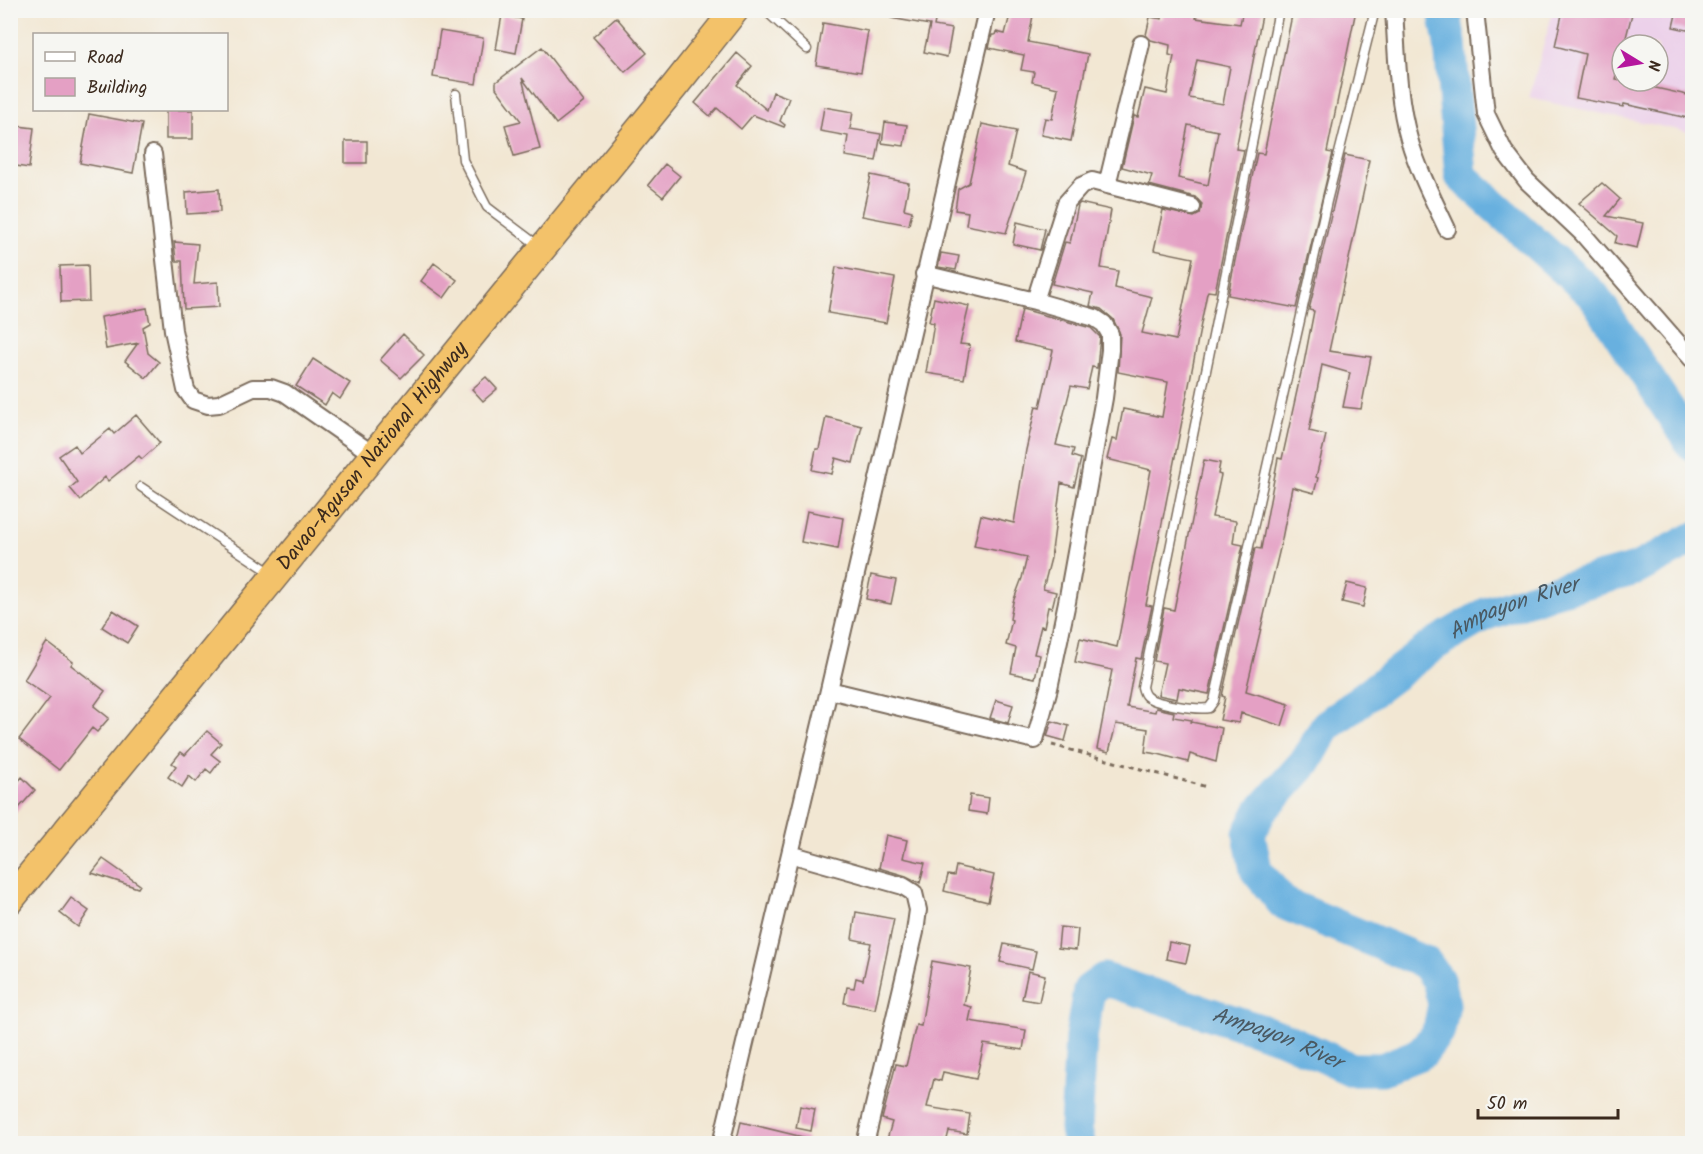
<svg xmlns="http://www.w3.org/2000/svg" width="1703" height="1154" viewBox="0 0 1703 1154" font-family="Kalam,sans-serif">
  <style>
    .built { fill: #ecd1ea; fill-rule: evenodd }
    .lines { fill: none; stroke-linecap: round; stroke-linejoin: round }
    .river { stroke: #67b0df; stroke-width: 33 }
    .building { fill: #e4a0c4; fill-rule: evenodd }
    .service-casing { stroke: #7b6c5d; stroke-width: 11 }
    .minor-casing { stroke: #7b6c5d; stroke-width: 20 }
    .trunk-casing { stroke: #7b6c5d; stroke-width: 30 }
    .path { stroke: #7b6c5d; stroke-width: 3; stroke-dasharray: 4.5 4.5; stroke-linecap: butt }
    .service { stroke: #fff; stroke-width: 8 }
    .minor { stroke: #fff; stroke-width: 16 }
    .trunk { stroke: #f3c26a; stroke-width: 27 }
    .labels { text-anchor: middle; dominant-baseline: central; stroke-width: 5; stroke-linejoin: round; paint-order: stroke }
    .street-label { font-size: 21px; fill: #3b2a1e; stroke: #f6f6f2 }
    .water-label { font-size: 22px; font-style: italic; fill: #4a5962; stroke: #f6f6f2 }
  </style>
  <rect width="100%" height="100%" fill="#f6f6f2"/>
  <filter id="ink" filterUnits="userSpaceOnUse"><feTurbulence type="fractalNoise" baseFrequency=".0167" numOctaves="2"/><feDisplacementMap in="SourceGraphic" scale="12" xChannelSelector="R" yChannelSelector="G"/><feConvolveMatrix kernelMatrix="1 2 1 2 8 2 1 2 1" color-interpolation-filters="sRGB"/></filter>
  <filter id="wash" filterUnits="userSpaceOnUse"><feTurbulence type="fractalNoise" baseFrequency=".008" numOctaves="4" result="noise"/><feDisplacementMap in="SourceGraphic" scale="24" xChannelSelector="R" yChannelSelector="G"/><feGaussianBlur stdDeviation="1.35" result="paint"/><feColorMatrix in="noise" values="0 0 0 0 0 0 0 0 0 0 0 0 0 0 0 0 0 1.4 0 .05"/><feComposite in="paint" operator="in"/></filter>
  <g filter="url(#wash)">
    <rect width="100%" height="100%" fill="#f2e7d3"/>
    <path class="built" d="M1553 11H1692V133L1529 98ZM1622 45H1658V81H1622Z"/>
    <g class="lines">
      <g class="river">
        <path d="M1444 10 1450 43 1461 176 1594 296 1692 445"/>
        <path id="s1" d="M1079 1144 1076 1129 1081 1038 1089 990 1104 979 1281 1037 1351 1069H1382L1422 1053 1439 1030 1444 1004 1438 980 1426 963 1283 903 1256 870 1249 834 1260 812 1307 760 1326 726 1435 644 1486 614 1557 590 1636 569 1692 539"/>
      </g>
    </g>
    <g id="blocks">
      <path class="building" d="M891 10H937L934 26 952 29 947 57 924 52 930 25 891 18Z
        M1018 10H1034L1028 42 1088 54 1071 141 1041 135 1045 118 1052 119 1058 88 1032 82 1034 72 1021 70 1024 55 989 48 992 35H995L996 32 1005 34 1010 15 1017 16Z
        M1164 10H1198L1196 18 1240 24 1243 10H1263L1236 149 1244 150 1215 292 1208 291 1207 293 1146 605 1152 606 1141 659 1136 658 1127 707 1155 712 1156 708 1174 712 1173 717 1192 720 1191 722 1222 728 1216 762 1190 754 1188 762 1158 754 1145 752 1148 729 1116 724 1109 752 1097 749 1112 670 1075 662 1080 638 1117 647 1151 470 1107 459 1112 439 1117 440 1123 409 1162 417 1168 382 1118 372 1120 334 1113 319 1101 309 1090 306 1093 293 1052 284 1065 242 1070 243 1078 205 1080 203 1111 210 1101 268 1118 271 1115 288 1152 297 1142 333 1176 340 1193 258 1154 250 1163 210 1194 217 1200 214 1202 204 1195 197 1149 185 1152 175 1122 167 1134 116 1138 117 1145 89 1167 94 1174 56 1169 55 1170 45 1151 40 1146 35 1150 17 1162 19ZM1197 60 1230 67 1223 104 1189 98ZM1188 125 1218 131 1208 185 1178 178Z
        M1293 10H1356L1327 152 1333 153 1296 308 1228 295 1257 153 1264 154Z
        M1563 10H1633L1624 45H1622V54L1615 79 1692 96V119L1624 104 1623 107 1576 98 1585 54 1555 46Z
        M1677 10H1692V31L1673 27Z
        M502 15 522 19 516 53 496 49Z
        M616 17 647 53 625 72 593 37Z
        M823 23 868 31 861 72 816 65Z
        M440 31 483 38 476 84 433 77Z
        M542 47 584 102 556 124 522 78 540 149 514 156 505 125 521 121 496 88V82Z
        M737 53 752 66 737 85 767 110 773 92 789 98 780 121 785 125 784 127 753 115 741 129 717 108 710 116 695 103Z
        M824 107 853 112 850 129 881 134 876 161 845 156 848 136 820 131Z
        M166 110H193V139H166Z
        M89 114 142 124 133 173 80 163Z
        M885 122 907 125 904 146 882 143Z
        M982 124 1016 131 1008 166 1026 172 1006 233 966 225 968 212 955 210 958 189 969 183Z
        M10 125 34 128 29 168 10 165Z
        M345 141H367V163H345Z
        M1345 155 1369 160 1367 170 1368 171 1329 351 1371 357 1361 409 1343 407 1350 373 1322 365 1309 431 1326 435 1316 477 1318 478 1314 493 1292 487 1281 544 1246 691 1289 704 1282 726 1241 713 1239 723 1220 720 1225 697 1222 696 1255 548 1261 549 1278 458 1282 459 1302 368H1303L1314 311 1309 310Z
        M665 164 680 176 663 197 648 185Z
        M871 175 909 183 904 209 912 211 909 225 862 216Z
        M1602 183 1620 199 1606 216 1643 223 1637 248 1615 243 1617 236 1579 203Z
        M219 189 220 212 187 214 186 192Z
        M1017 222 1045 229 1040 250 1013 244Z
        M174 242 198 244 194 284 218 282 219 307 184 309 182 261H176Z
        M941 253 959 256 956 270 938 267Z
        M434 263 457 280 444 298 421 281Z
        M88 265 89 301 61 302 60 266Z
        M836 267 895 278 886 323 828 313Z
        M934 298 969 306 960 344 970 345 964 379 926 373 934 323 929 322Z
        M147 308 150 323 143 327 148 353 159 362 146 378 125 361 138 343 106 349 101 317Z
        M1022 309 1091 328 1100 337 1097 368 1092 367 1087 389 1071 386 1056 445 1074 449 1072 456 1081 459 1074 487 1061 483 1051 558 1043 589 1056 592 1052 608 1048 607 1044 627 1041 626 1034 654 1040 655 1035 678 1011 673 1016 648 1006 645 1012 620 1010 619 1013 602 1022 578 1027 557 974 546 981 515 1014 523 1026 450 1036 406 1040 407 1053 350 1015 342Z
        M403 334 424 355 401 378 380 360Z
        M313 359 350 383 340 399 332 393 325 405 296 386Z
        M486 377 497 389 483 401 472 389Z
        M136 415 160 443 142 459 139 456 108 481 105 477 80 500 70 488 77 482 59 456 75 445 80 453 110 429 114 434Z
        M826 417 862 426 853 463 836 458 832 474 812 470 816 449H819Z
        M1204 460 1220 463 1218 474 1221 475 1212 517 1236 521 1233 543 1243 545 1209 694 1179 688 1177 699 1158 695 1165 663 1154 661 1164 608 1174 610Z
        M807 511 843 518 838 549 801 542Z
        M871 575 896 580 891 604 866 599Z
        M1347 583 1367 588 1363 607 1342 602Z
        M113 610 138 626 127 643 102 627Z
        M47 642 73 662 71 665 105 691 94 706 109 718 97 732 92 728 59 770 19 739 50 698 24 680Z
        M996 700 1013 705 1008 723 990 718Z
        M1052 721 1069 726 1065 741 1047 736Z
        M207 731 221 743 211 754 220 761 211 773 206 769 196 782 189 776 182 787 168 777 176 766 172 763 181 752 185 755Z
        M22 777 35 790 10 818V791Z
        M970 795 989 798 987 814 968 811Z
        M886 835 907 840 903 858 925 863 920 883 906 876 879 868Z
        M103 859 140 885 138 888 92 873Z
        M956 866 994 875 988 902 944 891 948 875 954 876Z
        M71 898 89 911 78 927 60 913Z
        M856 912 894 919 875 1009 844 1003 847 987 854 988 856 978 863 980 871 943 852 939Z
        M1060 927 1078 929 1076 950 1058 948Z
        M1169 942 1190 946 1186 963 1166 959Z
        M1004 944 1036 951 1032 969 1000 962Z
        M932 961 971 968 964 1005 972 1007 969 1021 1026 1030 1023 1050 984 1044 976 1079 943 1072 941 1081 934 1079 927 1107 970 1114 967 1134 949 1131 946 1143H886L892 1122 882 1119 896 1064 906 1066 916 1025 921 1026Z
        M1028 971 1045 975 1039 1002 1022 999Z
        M800 1106 815 1109 811 1131 796 1128Z
        M741 1122 807 1138 806 1143H736Z"/>
    </g>
  </g>
  <g filter="url(#ink)">
    <use href="#blocks" fill-opacity="0" stroke="#7b6c5d" stroke-width="1.5"/>
    <g class="lines">
      <g class="service-casing">
        <path id="service" d="M765 10 807 49
          M1279 10 1142 687C1143 691 1144 694 1146 696 1154 704 1197 710 1209 708L1214 701 1327 201 1375 10
          M456 94 463 160 487 207 540 247
          M141 487 273 574"/>
      </g>
      <g class="minor-casing">
        <path id="minor" d="M1394 10C1397 53 1397 98 1409 139 1418 170 1433 199 1447 229
          M1475 10 1486 114 1504 151 1527 181 1582 233 1692 359
          M153 154 173 330 186 390 193 400 208 405 219 404 253 388H271L285 393 374 455
          M1107 185 1141 44
          M1035 301 1066 203 1081 186 1092 181 1192 207
          M829 690 1035 740 1049 688 1067 602 1104 398 1110 350V334L1104 324 1095 318 1035 301 924 274
          M790 854 903 886 914 893 918 910 915 932 865 1144
          M721 1144 829 690 987 10"/>
      </g>
      <g class="trunk-casing">
        <g id="trunk">
          <path id="s2" d="M10 900 674 87 735 10"/>
        </g>
      </g>
      <path class="path" d="M1052 745 1207 787"/>
      <use href="#service" class="service"/>
      <use href="#minor" class="minor"/>
      <use href="#trunk" class="trunk"/>
    </g>
  </g>
  <g class="labels">
    <g class="street-label">
      <text stroke="none"><textPath href="#s2" startOffset="573">Davao-Agusan National Highway</textPath></text>
    </g>
    <g class="water-label">
      <text stroke="none"><textPath href="#s1" startOffset="1203">Ampayon River</textPath></text>
      <text stroke="none"><textPath href="#s1" startOffset="357">Ampayon River</textPath></text>
    </g>
  </g>
  <rect width="1703" height="1154" fill="none" stroke="#f6f6f2" stroke-width="36"/>
  <rect x="33" y="33" width="195" height="78" fill="#f6f6f2" stroke="#aba49d" stroke-width="1.5"/>
  <rect x="45" y="52" width="30" height="9" fill="#ffffff" stroke="#aba49d" stroke-width="1.5"/>
  <text x="87" y="63" font-size="18" fill="#3b2a1e">Road</text>
  <rect x="45" y="78" width="30" height="18" fill="#e4a0c4" stroke="#aba49d" stroke-width="1.5"/>
  <text x="87" y="93" font-size="18" fill="#3b2a1e">Building</text>
  <g transform="translate(1640 63) rotate(101)"><circle r="28" fill="#f6f6f2" stroke="#aba49d" stroke-width="1.5"/>
  <path d="M0-4.5L10 22L0 15L-10 22Z" fill="#b5179e"/>
  <text y="-9" font-size="16" font-weight="bold" text-anchor="middle" fill="#3b2a1e">N</text>
  </g>
  <path d="M1478 1109v9h140v-9" fill="none" stroke="#3b2a1e" stroke-width="3"/>
  <text x="1487" y="1109" font-size="18" fill="#3b2a1e" stroke="#f6f6f2" stroke-width="4.5" paint-order="stroke">50 m</text>
</svg>
